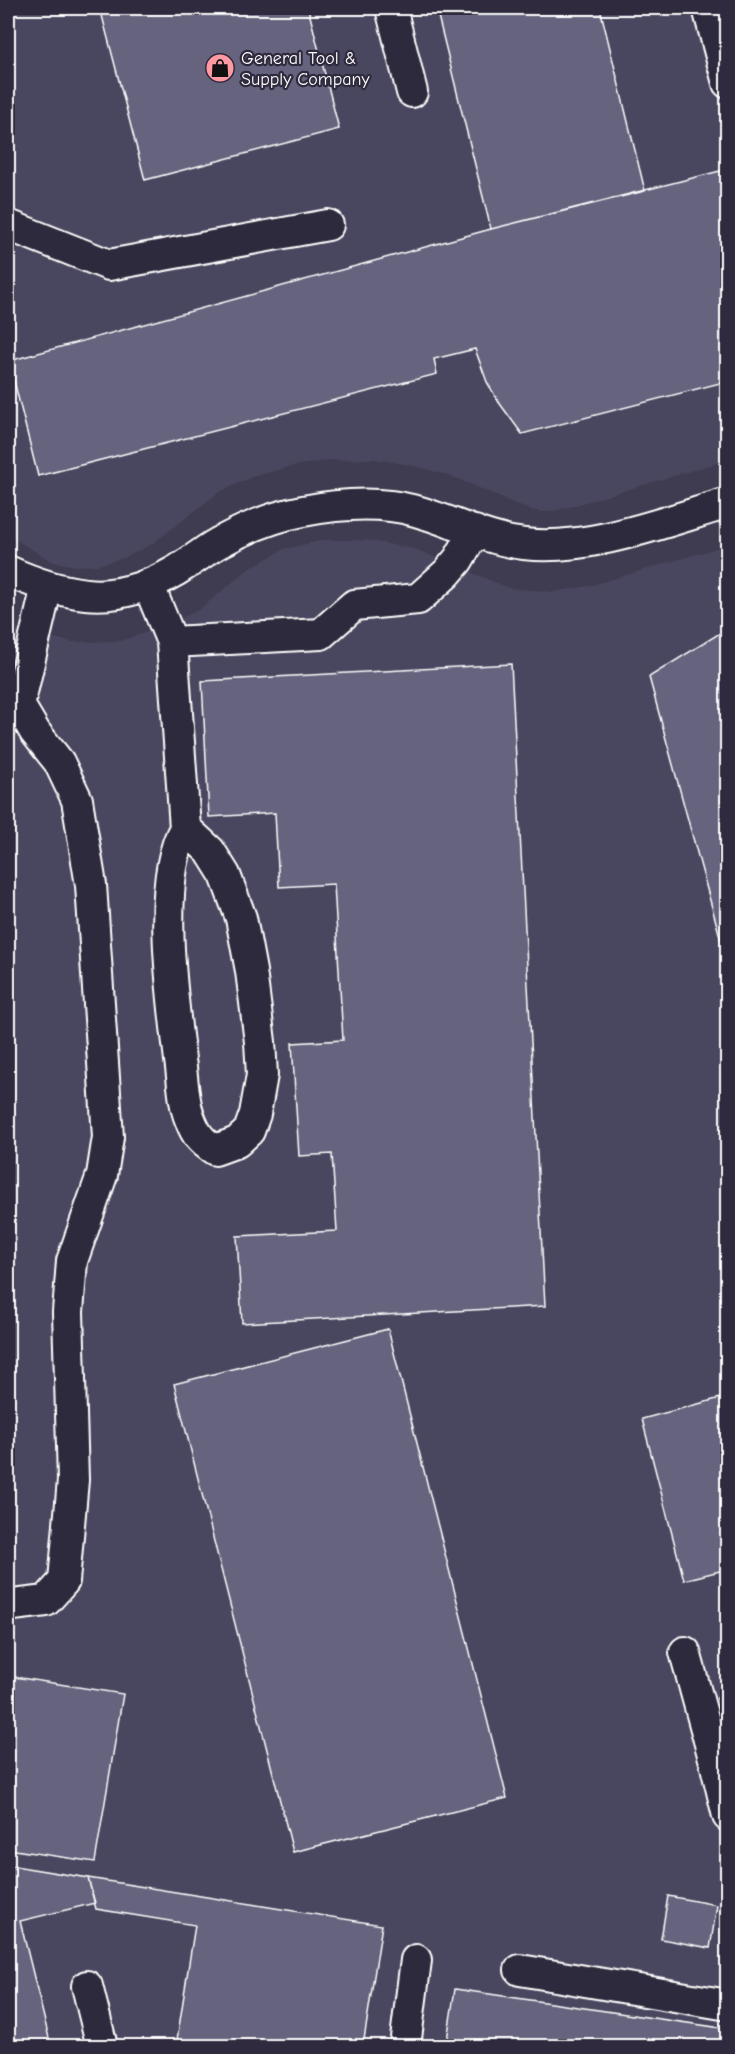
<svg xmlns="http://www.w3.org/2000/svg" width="735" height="2054" viewBox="0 0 735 2054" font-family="'Comic Neue',sans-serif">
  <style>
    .built { fill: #4a475e }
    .building { fill: #65647e; stroke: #fff; stroke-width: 1.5 }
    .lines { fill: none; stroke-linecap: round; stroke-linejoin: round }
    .minor-casing { stroke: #fff; stroke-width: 34 }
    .minor { stroke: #2f2a3d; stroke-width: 30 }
    .labels { text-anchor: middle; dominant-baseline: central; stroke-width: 4.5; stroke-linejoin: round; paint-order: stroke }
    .poi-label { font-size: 18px; fill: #fff; stroke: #2f2a3d; text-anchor: start }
  </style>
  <rect width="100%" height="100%" fill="#3f3b50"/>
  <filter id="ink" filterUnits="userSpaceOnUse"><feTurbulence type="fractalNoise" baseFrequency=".0167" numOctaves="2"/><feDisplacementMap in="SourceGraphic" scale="12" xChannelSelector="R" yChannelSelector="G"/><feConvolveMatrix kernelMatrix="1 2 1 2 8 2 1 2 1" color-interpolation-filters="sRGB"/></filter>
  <g filter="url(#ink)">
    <path class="built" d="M8 8H727V460L559 510 544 512 529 510 451 476 411 465 374 459 332 460 293 466 252 477 218 493 152 544 124 558 97 565 76 566 53 562 8 535Z
      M324 540H366L415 549 509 588 553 592 589 586 727 545V2046H8V622L22 631 72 642 120 641 160 628 200 609 250 568 284 549Z"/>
    <path class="building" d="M100 8H308L339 129 145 180Z
      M436 8H600L645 191 491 229Z
      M728 169V381L522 434 498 401 487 382 475 349 434 359 437 374 38 476 9 361 491 229Z
      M728 628V966L649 677Z
      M511 664 545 1306 242 1323 237 1236 337 1231 332 1154 299 1156 292 1043 343 1040 334 884 279 887 275 813 209 817 202 681Z
      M388 1329 507 1798 293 1852 174 1384Z
      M728 1396V1569L684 1580 642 1419Z
      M8 1676 123 1694 95 1862 8 1849Z
      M728 1696V1738L717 1698Z
      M8 1865 88 1878 95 1903 20 1921 51 2046H8Z
      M88 1878 382 1925 363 2046H176L195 1925 96 1909Z
      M668 1896 717 1905 710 1948 661 1939Z
      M455 1989 728 2029V2046H446Z"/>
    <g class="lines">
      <g class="minor-casing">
        <path id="minor" d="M391 8 412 92
          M708 8 728 83
          M8 225 109 265 328 225
          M8 571C32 582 58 591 86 594 122 598 159 583 188 563 199 556 210 547 222 541 246 528 276 516 303 511 339 504 380 501 416 511 452 521 487 540 524 544 587 552 667 521 728 503
          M148 584 172 642 321 634 354 605 418 599 447 573 458 560 475 531
          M172 642 185 828 210 851 225 875 241 918 251 971 260 1042 262 1075 255 1114 249 1131 237 1142 215 1150C201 1141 196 1135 190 1119 183 1102 183 1079 180 1060 173 1001 155 879 185 828
          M8 1603 13 1605 46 1601 64 1581 73 1480 68 1312 72 1261 102 1175 108 1137 91 885 77 800 59 762 35 732 19 705 47 586
          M685 1652 715 1762 728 1816
          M520 1970 728 2005
          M87 1986 102 2046
          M405 2046 416 1960"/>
      </g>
      <use href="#minor" class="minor"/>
    </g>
  </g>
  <defs>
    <g id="shop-disc" transform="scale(1.5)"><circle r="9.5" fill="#ff9aa2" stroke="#2f2a3d"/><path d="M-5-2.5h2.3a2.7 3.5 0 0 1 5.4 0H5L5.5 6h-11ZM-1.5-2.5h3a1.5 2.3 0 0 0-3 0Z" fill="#111"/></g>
  </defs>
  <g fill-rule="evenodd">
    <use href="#shop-disc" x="220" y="68"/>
  </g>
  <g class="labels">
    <g class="poi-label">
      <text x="241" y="58">General Tool &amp;<tspan x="241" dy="21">Supply Company</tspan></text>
    </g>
  </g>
  <rect width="735" height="2054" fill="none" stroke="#2f2a3d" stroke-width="30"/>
  <rect x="15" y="15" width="705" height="2024" fill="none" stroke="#fff" stroke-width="2" filter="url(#ink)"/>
</svg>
